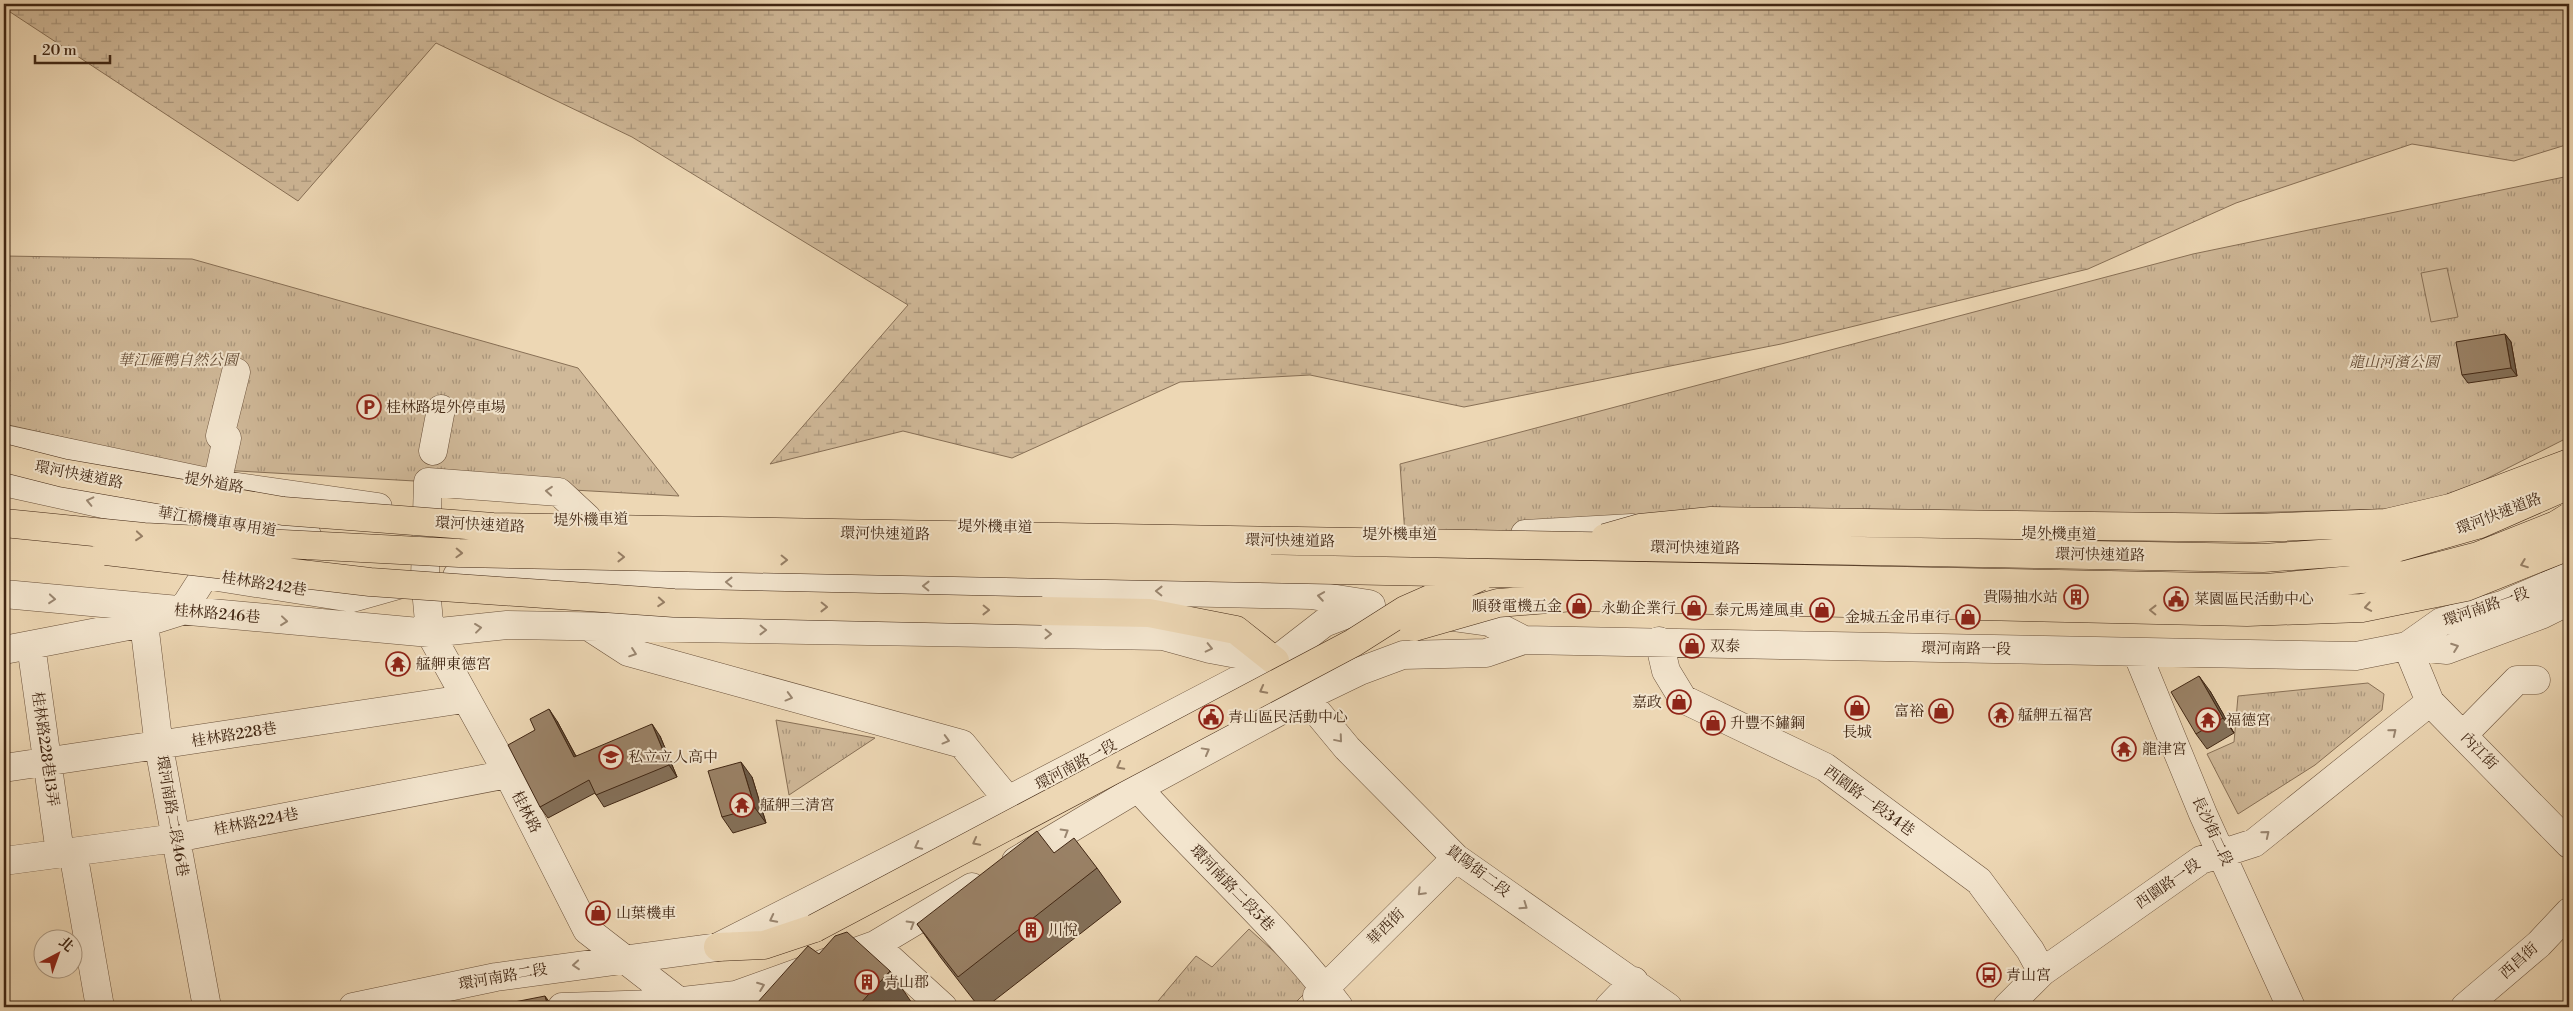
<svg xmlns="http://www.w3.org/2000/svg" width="2573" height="1011" viewBox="0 0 2573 1011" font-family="'Libre Bodoni','Noto Serif TC',serif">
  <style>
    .grass { fill: url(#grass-tufts); stroke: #887056 }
    .wetland { fill: url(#wetland-marsh); stroke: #887056 }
    .pitch { fill: #d0b999; stroke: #887056 }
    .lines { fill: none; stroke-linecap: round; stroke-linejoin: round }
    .minor-casing { stroke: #6b523b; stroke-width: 29 }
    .highway-casing { stroke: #402613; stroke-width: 29 }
    .minor { stroke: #f3e5ce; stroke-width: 28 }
    .highway { stroke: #edd7b4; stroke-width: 28 }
    .highway-bridge-casing { stroke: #402613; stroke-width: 29; stroke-linecap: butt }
    .highway-bridge { stroke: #edd7b4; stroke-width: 28 }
    .wall { fill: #847059; stroke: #402613 }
    .shaded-wall { fill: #6c5b48; stroke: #402613 }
    .building { fill: #9a8267; stroke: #402613 }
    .oneway { stroke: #9a8670 }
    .oneway2 { stroke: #967e64 }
    .labels { text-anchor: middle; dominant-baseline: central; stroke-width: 4; stroke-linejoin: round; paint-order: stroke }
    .park-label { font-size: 15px; font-style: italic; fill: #644b34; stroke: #f3e5ce }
    .poi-label { font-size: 15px; fill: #402613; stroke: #f3e5ce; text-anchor: start }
    .street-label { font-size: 15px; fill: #402613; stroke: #f3e5ce }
  </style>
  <defs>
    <pattern id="grass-tufts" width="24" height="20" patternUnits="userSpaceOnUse" patternTransform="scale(1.25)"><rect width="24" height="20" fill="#d0b999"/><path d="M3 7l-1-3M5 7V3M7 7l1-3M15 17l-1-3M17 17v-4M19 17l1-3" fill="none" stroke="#aa967c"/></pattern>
    <pattern id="wetland-marsh" width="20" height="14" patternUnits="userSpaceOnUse" patternTransform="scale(1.25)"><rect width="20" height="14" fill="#d0b999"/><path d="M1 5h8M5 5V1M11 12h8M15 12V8" fill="none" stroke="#aa967c"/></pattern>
  </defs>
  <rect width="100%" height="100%" fill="#edd7b4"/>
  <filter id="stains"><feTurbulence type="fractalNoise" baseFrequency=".004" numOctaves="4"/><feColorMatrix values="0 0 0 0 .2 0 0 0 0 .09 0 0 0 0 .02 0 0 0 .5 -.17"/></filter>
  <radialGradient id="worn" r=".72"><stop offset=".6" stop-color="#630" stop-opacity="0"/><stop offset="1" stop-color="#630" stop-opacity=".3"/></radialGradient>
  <path class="grass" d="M2569 176V437L2429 508 1405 535 1400 464 2193 254Z
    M4 256 192 259 578 368 679 496 203 469 4 424Z
    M2368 683 2384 694 2382 710 2315 765 2238 814 2207 754 2234 742 2238 696Z
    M776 720 875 738 789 795Z
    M1249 929 1312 986 1291 1007H1153L1196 956 1212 967Z"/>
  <path class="wetland" d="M4 4H2569V144L2514 161 2412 144 2236 203 2088 269 1781 344 1464 407 1310 375 1180 382 1012 458 903 431 770 464 908 305 632 137 436 43 298 201 4 8Z"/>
  <path class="pitch" d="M2447 268 2458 317 2431 322 2421 273Z"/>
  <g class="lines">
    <g class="minor-casing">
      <path id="minor" d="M4 439 217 484 378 507
        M433 451 441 409
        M4 482 108 505 307 535
        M217 484 227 438 220 436 236 372
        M587 518 559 492 428 482 425 578 430 633 508 774 587 930 685 1006
        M1525 534 1632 528
        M457 576 1311 595 1369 604
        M4 594 430 633 507 625 1163 636 1210 649 1275 661 1347 748 1456 858 1668 1007
        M1445 616 1489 622 1524 640
        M144 623 159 747 207 1007
        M591 628 628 652 962 744 1008 800
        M1659 641 1666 671 1683 699 1825 767 1979 881 2030 950 2042 972
        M31 645 60 853
        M2407 646 2430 702 2569 844
        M2407 646 2441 622 2502 605 2569 576
        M4 650 144 623 182 611 205 575 352 598 398 585
        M2137 653 2203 814 2291 1007
        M2463 735 2517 680H2536
        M4 768 464 699
        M1138 788C1204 862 1280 928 1339 1007
        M73 852 100 1007
        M4 861 176 838 508 774
        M1016 861 1138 788 1304 698 1360 671 1403 655 1486 653 1524 640 2356 656 2407 646 2447 650 2541 615 2569 601
        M875 945 943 1007
        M1317 996 1456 858
        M353 1007 496 977 718 947 1008 800 1236 681 1275 661 1324 623 1371 605
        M562 1007 656 1004 736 995 875 945 972 887
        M1609 1007 1634 981
        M2007 1007 2042 972 2201 860 2254 843 2430 702
        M2465 1007 2539 944 2569 912"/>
    </g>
    <g class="highway-casing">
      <path id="highway" d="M1042 611 1149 613 1236 630 1275 661
        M718 947 764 945 815 928"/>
    </g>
    <use href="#minor" class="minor"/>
    <use href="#highway" class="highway"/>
    <g class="highway-bridge-casing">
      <path id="highway-bridge" d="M4 458 63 473 283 511 493 527 2263 558 2392 549 2480 524 2569 485
        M4 523 144 537 459 553 2266 588 2405 575 2478 556 2556 525 2569 517
        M1605 538 1640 528 1711 521 2254 528 2386 523 2450 508 2569 463
        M106 551 370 582 674 603 1042 611
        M1414 627 1498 603 1574 597 2247 612 2362 608 2466 587 2569 546
        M815 928 1353 643 1405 610 1480 577"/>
    </g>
    <use href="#highway-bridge" class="highway-bridge"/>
  </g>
  <path class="wall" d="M2505 334 2511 342 2517 376 2468 383 2462 375Z
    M2210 691 2234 733 2207 749 2196 734Z
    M557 721 576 756 660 736 677 777 604 807 595 793 548 818 540 807Z
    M752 777 766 823 733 833 722 817Z
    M1054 853 1097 868 1121 902 986 1007H979L941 958 917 924Z"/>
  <path class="shaded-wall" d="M2505 334 2511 342 2517 376 2511 368Z
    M2199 676 2210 691 2234 733 2223 718Z
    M549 709 557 721 582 768 574 757Z
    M652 724 660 736 677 777 669 765Z
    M741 762 752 777 766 823 755 808Z
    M890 971 912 1003 908 1007H857Z
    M545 996 553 1007H548Z"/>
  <path class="building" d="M2505 334 2511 368 2462 375 2456 342Z
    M2199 676 2223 718 2196 734 2171 692Z
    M549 709 574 757 652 724 669 765 596 795 589 780 540 807 508 745 535 730 530 719Z
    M741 762 755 808 722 817 708 771Z
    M1037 831 1054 853 1074 838 1097 868 958 977 917 924Z
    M847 932 890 971 857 1007H762L757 1003 808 946 819 954 835 936Z
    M545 996 548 1007H494V1006Z"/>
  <defs><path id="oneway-chevron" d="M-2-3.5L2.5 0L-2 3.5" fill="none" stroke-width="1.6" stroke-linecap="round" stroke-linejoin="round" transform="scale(1.25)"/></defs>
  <g class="oneway">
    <use href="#oneway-chevron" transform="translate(549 491) rotate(-175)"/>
    <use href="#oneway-chevron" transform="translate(90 501) rotate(-167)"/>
    <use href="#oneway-chevron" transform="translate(729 582) rotate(-179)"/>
    <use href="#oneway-chevron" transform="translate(926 586) rotate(-179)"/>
    <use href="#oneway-chevron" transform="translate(1159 591) rotate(-179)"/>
    <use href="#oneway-chevron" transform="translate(1321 596) rotate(-171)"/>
    <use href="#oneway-chevron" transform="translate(52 599) rotate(5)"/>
    <use href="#oneway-chevron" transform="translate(284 621) rotate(6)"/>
    <use href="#oneway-chevron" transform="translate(478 628) rotate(-7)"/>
    <use href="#oneway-chevron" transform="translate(763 630) rotate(1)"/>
    <use href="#oneway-chevron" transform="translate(1048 634) rotate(1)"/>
    <use href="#oneway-chevron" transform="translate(2455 647) rotate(-20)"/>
    <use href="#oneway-chevron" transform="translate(1209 648) rotate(13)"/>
    <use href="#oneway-chevron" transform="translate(633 653) rotate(19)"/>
    <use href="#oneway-chevron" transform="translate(789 697) rotate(15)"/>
    <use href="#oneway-chevron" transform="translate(2393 732) rotate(-39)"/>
    <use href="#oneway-chevron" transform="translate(1339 739) rotate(50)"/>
    <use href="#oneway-chevron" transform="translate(946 740) rotate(15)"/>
    <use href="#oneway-chevron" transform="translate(1206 751) rotate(-29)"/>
    <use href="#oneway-chevron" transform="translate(1065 832) rotate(-31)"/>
    <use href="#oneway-chevron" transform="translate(2266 834) rotate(-39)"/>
    <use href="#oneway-chevron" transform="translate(918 846) rotate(153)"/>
    <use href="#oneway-chevron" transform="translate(1421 892) rotate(135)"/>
    <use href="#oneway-chevron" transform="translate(1524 906) rotate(35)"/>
    <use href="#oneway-chevron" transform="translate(773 919) rotate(153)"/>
    <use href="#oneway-chevron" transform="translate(911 924) rotate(-31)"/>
    <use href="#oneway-chevron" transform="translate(576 965) rotate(175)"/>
    <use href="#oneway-chevron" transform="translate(761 986) rotate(-21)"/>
  </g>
  <g class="oneway2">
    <use href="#oneway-chevron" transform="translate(139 536) rotate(5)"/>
    <use href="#oneway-chevron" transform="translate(459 553) rotate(2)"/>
    <use href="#oneway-chevron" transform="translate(621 557) rotate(1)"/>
    <use href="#oneway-chevron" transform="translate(784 560) rotate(1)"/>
    <use href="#oneway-chevron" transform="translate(2524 564) rotate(159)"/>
    <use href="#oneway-chevron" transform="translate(661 602) rotate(4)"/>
    <use href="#oneway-chevron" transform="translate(824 607) rotate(1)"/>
    <use href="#oneway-chevron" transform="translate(2368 607) rotate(170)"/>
    <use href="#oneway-chevron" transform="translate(986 610) rotate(1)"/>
    <use href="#oneway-chevron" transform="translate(2153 610) rotate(-179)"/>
    <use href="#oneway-chevron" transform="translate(1263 690) rotate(152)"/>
    <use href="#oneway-chevron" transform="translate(1120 766) rotate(152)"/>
    <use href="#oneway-chevron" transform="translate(976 842) rotate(152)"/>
  </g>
  <defs>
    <g id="parking-ring" transform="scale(1.25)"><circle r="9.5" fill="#f3e5ce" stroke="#8f2418" stroke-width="1.5"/><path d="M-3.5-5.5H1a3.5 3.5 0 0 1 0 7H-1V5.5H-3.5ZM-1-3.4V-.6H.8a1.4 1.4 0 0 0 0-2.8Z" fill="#8f2418"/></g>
    <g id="building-ring" transform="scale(1.25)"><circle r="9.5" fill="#f3e5ce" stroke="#8f2418" stroke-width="1.5"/><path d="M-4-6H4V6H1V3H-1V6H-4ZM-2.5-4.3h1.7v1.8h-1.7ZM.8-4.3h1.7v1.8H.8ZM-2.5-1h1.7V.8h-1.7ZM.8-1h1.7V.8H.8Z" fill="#8f2418"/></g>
    <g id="civic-ring" transform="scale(1.25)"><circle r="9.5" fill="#f3e5ce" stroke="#8f2418" stroke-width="1.5"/><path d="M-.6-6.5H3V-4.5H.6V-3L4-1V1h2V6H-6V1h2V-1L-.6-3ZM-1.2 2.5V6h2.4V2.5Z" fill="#8f2418"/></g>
    <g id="shop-ring" transform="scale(1.25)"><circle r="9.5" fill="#f3e5ce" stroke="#8f2418" stroke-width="1.5"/><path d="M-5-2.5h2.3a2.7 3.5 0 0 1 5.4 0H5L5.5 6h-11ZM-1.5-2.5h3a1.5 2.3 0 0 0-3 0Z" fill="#8f2418"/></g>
    <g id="temple-ring" transform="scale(1.25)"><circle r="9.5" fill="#f3e5ce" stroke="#8f2418" stroke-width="1.5"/><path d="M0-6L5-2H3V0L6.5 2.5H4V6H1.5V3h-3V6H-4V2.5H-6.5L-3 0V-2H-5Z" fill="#8f2418"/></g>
    <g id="school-ring" transform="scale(1.25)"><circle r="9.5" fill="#f3e5ce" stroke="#8f2418" stroke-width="1.5"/><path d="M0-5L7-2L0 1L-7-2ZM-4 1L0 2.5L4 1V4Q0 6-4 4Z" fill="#8f2418"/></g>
    <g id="bus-ring" transform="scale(1.25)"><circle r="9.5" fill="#f3e5ce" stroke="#8f2418" stroke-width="1.5"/><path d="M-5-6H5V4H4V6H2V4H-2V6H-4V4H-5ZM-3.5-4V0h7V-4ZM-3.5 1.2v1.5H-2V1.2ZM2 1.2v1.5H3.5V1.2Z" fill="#8f2418"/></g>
  </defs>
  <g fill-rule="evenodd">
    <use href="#parking-ring" x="369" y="407"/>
    <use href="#building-ring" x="2076" y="597"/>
    <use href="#civic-ring" x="2176" y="599"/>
    <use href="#shop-ring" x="1579" y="606"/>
    <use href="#shop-ring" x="1694" y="608"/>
    <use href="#shop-ring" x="1822" y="610"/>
    <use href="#shop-ring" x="1968" y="617"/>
    <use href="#shop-ring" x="1692" y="646"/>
    <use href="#temple-ring" x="398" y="664"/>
    <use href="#shop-ring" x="1679" y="702"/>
    <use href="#shop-ring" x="1857" y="708"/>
    <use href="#shop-ring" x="1941" y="711"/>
    <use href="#temple-ring" x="2001" y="715"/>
    <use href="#civic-ring" x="1211" y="717"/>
    <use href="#temple-ring" x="2208" y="720"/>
    <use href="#shop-ring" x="1713" y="723"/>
    <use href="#temple-ring" x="2124" y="749"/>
    <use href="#school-ring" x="611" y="757"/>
    <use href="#temple-ring" x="742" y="805"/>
    <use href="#shop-ring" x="598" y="913"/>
    <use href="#building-ring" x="1031" y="930"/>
    <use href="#bus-ring" x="1989" y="975"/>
    <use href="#building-ring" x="867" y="982"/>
  </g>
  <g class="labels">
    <g class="park-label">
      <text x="178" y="360">華江雁鴨自然公園</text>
      <text x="2394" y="362">龍山河濱公園</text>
    </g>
    <g class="poi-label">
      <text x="386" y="407">桂林路堤外停車場</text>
      <text x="2058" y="597" text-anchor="end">貴陽抽水站</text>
      <text x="2194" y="599">菜園區民活動中心</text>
      <text x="1562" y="606" text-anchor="end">順發電機五金</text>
      <text x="1676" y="608" text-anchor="end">永勤企業行</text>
      <text x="1804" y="610" text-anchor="end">泰元馬達風車</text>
      <text x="1950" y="617" text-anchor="end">金城五金吊車行</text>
      <text x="1710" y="646">双泰</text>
      <text x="416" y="664">艋舺東德宮</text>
      <text x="1662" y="702" text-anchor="end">嘉政</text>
      <text x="1924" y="711" text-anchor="end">富裕</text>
      <text x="2018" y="715">艋舺五福宮</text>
      <text x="1228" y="717">青山區民活動中心</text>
      <text x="2226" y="720">福德宮</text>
      <text x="1730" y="723">升豐不鏽鋼</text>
      <text x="1857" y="732" text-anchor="middle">長城</text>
      <text x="2142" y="749">龍津宮</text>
      <text x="628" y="757">私立立人高中</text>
      <text x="760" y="805">艋舺三清宮</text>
      <text x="616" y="913">山葉機車</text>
      <text x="1048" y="930">川悅</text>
      <text x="2006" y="975">青山宮</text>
      <text x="884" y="982">青山郡</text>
    </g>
    <g class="street-label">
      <text transform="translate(79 475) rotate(11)">環河快速道路</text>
      <text transform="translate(214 483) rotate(10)">提外道路</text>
      <text transform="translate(2499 514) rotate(-21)">環河快速道路</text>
      <text transform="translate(591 520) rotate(-1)">堤外機車道</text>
      <text transform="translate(217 522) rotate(9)">華江橋機車專用道</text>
      <text transform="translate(480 525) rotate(3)">環河快速道路</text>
      <text transform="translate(995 527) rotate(1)">堤外機車道</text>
      <text transform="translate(885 534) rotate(1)">環河快速道路</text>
      <text x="1400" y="534">堤外機車道</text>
      <text transform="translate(2059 534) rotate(1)">堤外機車道</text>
      <text transform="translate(1290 541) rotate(1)">環河快速道路</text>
      <text transform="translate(1695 548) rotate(1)">環河快速道路</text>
      <text transform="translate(2100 555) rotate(1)">環河快速道路</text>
      <text transform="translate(264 584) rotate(9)">桂林路242巷</text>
      <text transform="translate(2486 607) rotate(-19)">環河南路一段</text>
      <text transform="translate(217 614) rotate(5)">桂林路246巷</text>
      <text transform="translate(1966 649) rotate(1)">環河南路一段</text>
      <text transform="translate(234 735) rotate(-9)">桂林路228巷</text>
      <text transform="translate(45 749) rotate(82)">桂林路228巷13弄</text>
      <text transform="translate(2479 751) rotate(46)">內江街</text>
      <text transform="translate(1076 765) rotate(-28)">環河南路一段</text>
      <text transform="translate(1869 801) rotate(36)">西園路一段34巷</text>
      <text transform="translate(526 812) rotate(63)">桂林路</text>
      <text transform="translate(172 816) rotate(80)">環河南路二段46巷</text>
      <text transform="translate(256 822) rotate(-11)">桂林路224巷</text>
      <text transform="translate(2212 831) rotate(65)">長沙街二段</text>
      <text transform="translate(1478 871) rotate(37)">貴陽街二段</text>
      <text transform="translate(2168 884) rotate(-35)">西園路一段</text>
      <text transform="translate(1232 888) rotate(46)">環河南路二段5巷</text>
      <text transform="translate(1386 927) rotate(-45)">華西街</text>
      <text transform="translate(2519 961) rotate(-42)">西昌街</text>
      <text transform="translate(503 977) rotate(-10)">環河南路二段</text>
    </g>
  </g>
  <rect width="2573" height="1011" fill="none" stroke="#edd7b4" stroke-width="20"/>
  <rect x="5" y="5" width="2563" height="1001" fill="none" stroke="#402613" stroke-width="2.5"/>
  <rect x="10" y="10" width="2553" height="991" fill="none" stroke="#402613"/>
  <g transform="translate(58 954) rotate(41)"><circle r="24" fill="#f3e5ce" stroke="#ab9983"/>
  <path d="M0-4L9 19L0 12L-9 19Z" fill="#8f2418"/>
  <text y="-8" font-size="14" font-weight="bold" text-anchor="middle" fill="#402613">北</text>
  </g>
  <path d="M35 55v8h75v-8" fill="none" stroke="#402613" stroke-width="2.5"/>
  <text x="42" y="55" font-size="15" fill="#402613" stroke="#f3e5ce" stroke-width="4" paint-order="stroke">20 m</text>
  <rect width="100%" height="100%" filter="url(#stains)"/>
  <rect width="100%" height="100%" fill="url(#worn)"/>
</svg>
